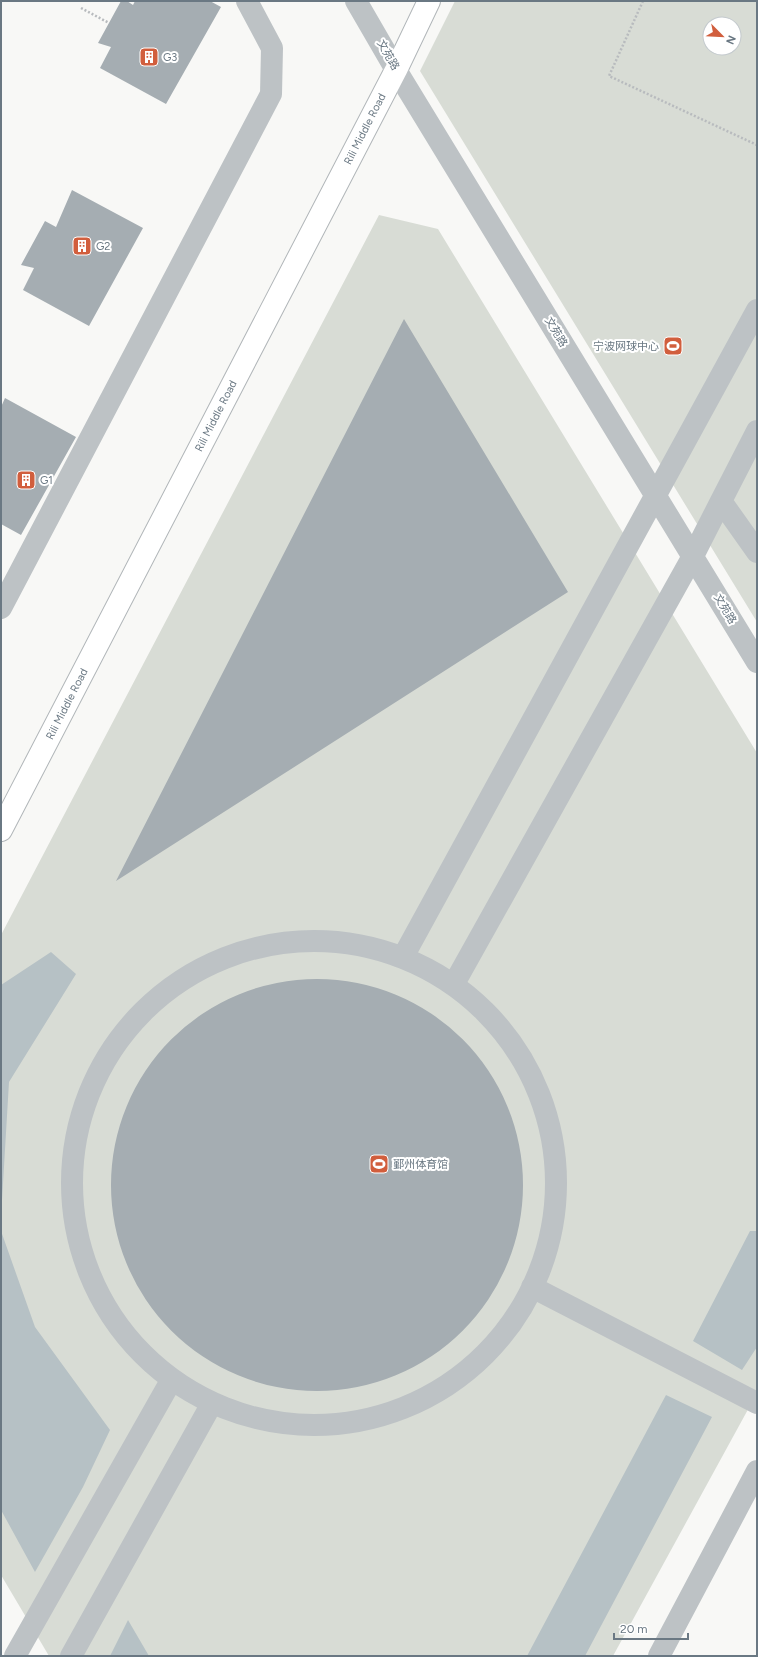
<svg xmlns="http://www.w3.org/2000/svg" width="758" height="1657" viewBox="0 0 758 1657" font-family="Figtree,'Noto Sans SC',sans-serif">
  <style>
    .green { fill: #d8dcd5; fill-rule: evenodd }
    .water { fill: #b6c1c5 }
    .building { fill: #a5adb2 }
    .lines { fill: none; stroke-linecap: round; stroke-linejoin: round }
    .major-casing { stroke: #b1b6b9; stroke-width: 24 }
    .path { stroke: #b8bbbe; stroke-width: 2.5; stroke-dasharray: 2 2; stroke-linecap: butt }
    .minor { stroke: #bdc2c5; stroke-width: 22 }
    .major { stroke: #fff; stroke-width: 22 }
    .labels { text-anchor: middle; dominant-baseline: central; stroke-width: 4; stroke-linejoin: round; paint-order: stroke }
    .street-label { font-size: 11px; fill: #6a7883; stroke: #fff }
    .poi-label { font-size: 11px; fill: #6a7883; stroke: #fff; text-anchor: start }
  </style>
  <rect width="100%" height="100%" fill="#f8f8f6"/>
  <path class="green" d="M455 1H757V622L420 71ZM710 24H734V48H710Z
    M379 215 438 229 757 753V1393L613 1656H49L1 1575V935Z"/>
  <path class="water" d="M51 952 76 974 9 1082 1 1217V985Z
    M1 1231 35 1327 110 1430 83 1487 35 1572 1 1510Z
    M750 1231H757V1347L742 1370 693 1341Z
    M666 1395 712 1417 585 1656H527Z
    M128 1620 149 1656H110Z"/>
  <path class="building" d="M121 1H127L133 5 135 1H210L221 7 166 104 100 68 111 47 98 43Z
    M72 190 143 228 89 326 23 290 34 268 21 265 45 221 56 227Z
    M404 319 568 592 116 881Z
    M5 398 76 437 21 535 1 524V407Z
    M111 1185a206 206 0 1 1 412 0a206 206 0 1 1-412 0Z"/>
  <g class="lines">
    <g class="major-casing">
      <path id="major" d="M1 830 396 70 429 1"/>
    </g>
    <path class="path" d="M643 1 609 76 757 145
      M81 8 109 23"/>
    <path class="minor" d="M356 1 396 70 757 662
      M757 431 721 501 757 552
      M1 608 271 94 272 48 247 1
      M72 1183a242 242 0 1 1 484 0a242 242 0 1 1-484 0Z
      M403 957 757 310
      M455 982 693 556 721 501
      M532 1287 757 1403
      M15 1656 172 1379
      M71 1656 211 1405
      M659 1656 757 1471"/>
    <use href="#major" class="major"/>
  </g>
  <defs>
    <g id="building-square" transform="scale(1)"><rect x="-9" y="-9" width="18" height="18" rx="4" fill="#d15e3d" stroke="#fff"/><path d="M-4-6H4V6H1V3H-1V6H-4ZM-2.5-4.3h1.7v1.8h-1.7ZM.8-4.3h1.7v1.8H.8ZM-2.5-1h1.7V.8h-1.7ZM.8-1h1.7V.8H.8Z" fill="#fff"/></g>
    <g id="stadium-square" transform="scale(1)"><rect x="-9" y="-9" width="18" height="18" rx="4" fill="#d15e3d" stroke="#fff"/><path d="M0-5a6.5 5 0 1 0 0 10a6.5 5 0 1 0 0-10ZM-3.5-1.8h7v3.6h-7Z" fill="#fff"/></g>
  </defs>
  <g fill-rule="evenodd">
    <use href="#building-square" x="149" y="57"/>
    <use href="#building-square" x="82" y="246"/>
    <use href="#stadium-square" x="673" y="346"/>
    <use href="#building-square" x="26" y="480"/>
    <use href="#stadium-square" x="379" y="1164"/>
  </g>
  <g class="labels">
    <g class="street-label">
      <text transform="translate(388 55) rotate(60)">文苑路</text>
      <text transform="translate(365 129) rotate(-63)">Rili Middle Road</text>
      <text transform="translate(556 332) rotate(59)">文苑路</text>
      <text transform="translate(216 416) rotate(-63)">Rili Middle Road</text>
      <text transform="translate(725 609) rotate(59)">文苑路</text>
      <text transform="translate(67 704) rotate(-63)">Rili Middle Road</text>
    </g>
    <g class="poi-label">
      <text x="163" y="57">G3</text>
      <text x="96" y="246">G2</text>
      <text x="659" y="346" text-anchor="end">宁波网球中心</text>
      <text x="40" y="480">G1</text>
      <text x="393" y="1164">鄞州体育馆</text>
    </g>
  </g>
  <rect width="758" height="1657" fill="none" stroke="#6a7883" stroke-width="4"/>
  <g transform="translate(722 36) rotate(114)"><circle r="19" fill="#ffffff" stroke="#c3c9cd"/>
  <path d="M0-3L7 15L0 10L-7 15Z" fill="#d15e3d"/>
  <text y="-6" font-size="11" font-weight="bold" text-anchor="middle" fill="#6a7883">N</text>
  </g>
  <path d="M614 1633v6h74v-6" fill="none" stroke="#6a7883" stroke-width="2"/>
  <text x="620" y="1633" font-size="12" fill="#6a7883" stroke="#ffffff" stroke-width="3" paint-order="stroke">20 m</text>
</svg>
